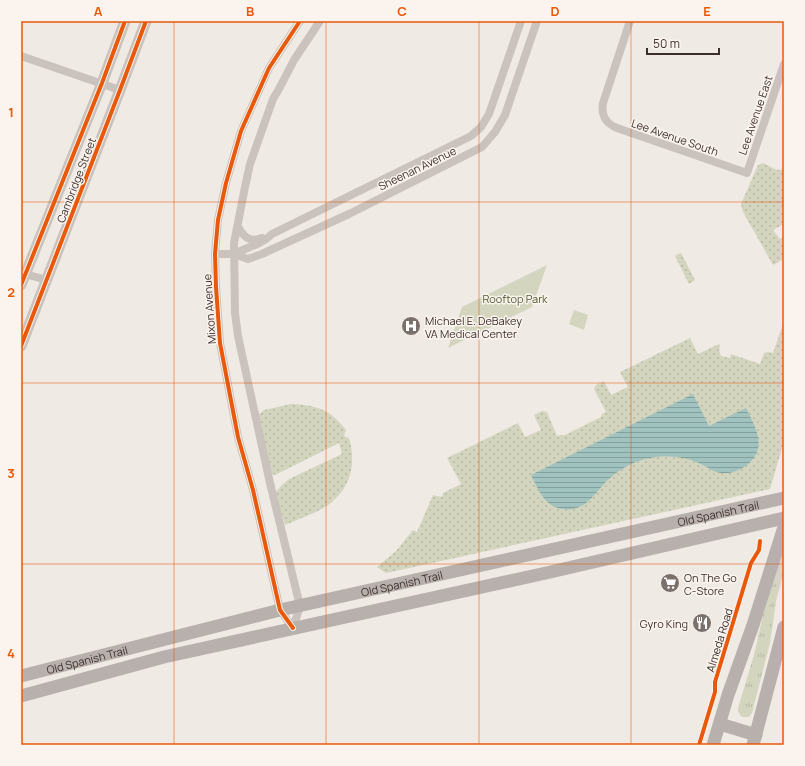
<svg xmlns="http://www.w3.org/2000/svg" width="805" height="766" viewBox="0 0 805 766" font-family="Manrope,sans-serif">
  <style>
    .grass { fill: url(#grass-tufts) }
    .park { fill: #d3d5be }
    .garden { fill: url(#garden-dots) }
    .water { fill: url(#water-rules) }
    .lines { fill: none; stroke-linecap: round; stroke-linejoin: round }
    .minor { stroke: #c9c2bd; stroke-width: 8 }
    .tertiary { stroke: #c9c2bd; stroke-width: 11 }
    .primary { stroke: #b8b0ac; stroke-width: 13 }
    .cycleway-casing { stroke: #fbf4ee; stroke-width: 6 }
    .cycleway { stroke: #e8590c; stroke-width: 4 }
    .grid { fill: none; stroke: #e8590c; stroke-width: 1; stroke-opacity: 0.55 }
    .labels { text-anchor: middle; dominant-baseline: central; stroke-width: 3; stroke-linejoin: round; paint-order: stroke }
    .street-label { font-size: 11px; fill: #3b2e2b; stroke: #fbf4ee }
    .park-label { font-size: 11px; fill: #4e5a2e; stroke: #fbf4ee }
    .poi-label { font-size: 11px; fill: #3b2e2b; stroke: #fbf4ee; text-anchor: start }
    .neatline { fill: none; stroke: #e8590c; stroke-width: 1.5 }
    .grid-label { font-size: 13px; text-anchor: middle; font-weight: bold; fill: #e8590c }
  </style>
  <defs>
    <pattern id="grass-tufts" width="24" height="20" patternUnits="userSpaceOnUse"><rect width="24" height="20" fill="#d3d5be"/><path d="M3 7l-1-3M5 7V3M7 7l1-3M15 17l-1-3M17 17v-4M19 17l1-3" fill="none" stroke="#b6b7a3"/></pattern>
    <pattern id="garden-dots" width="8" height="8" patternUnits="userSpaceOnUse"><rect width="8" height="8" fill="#d3d5be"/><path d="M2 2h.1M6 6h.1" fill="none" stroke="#b6b7a3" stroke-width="1.8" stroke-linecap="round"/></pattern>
    <pattern id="water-rules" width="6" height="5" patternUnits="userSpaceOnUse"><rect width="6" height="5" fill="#a0c3c0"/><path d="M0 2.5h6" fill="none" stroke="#849f9c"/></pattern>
  </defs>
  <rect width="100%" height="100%" fill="#f0eae5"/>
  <path class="grass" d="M784 547V572L776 601 770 643 752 713 749 717H742L738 712V708L754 655 763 615Z"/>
  <path class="park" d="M547 265 532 307 448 348 462 307Z
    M574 310 588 315 584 330 569 324Z"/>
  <path class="garden" d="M763 163 777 170 784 169V224L773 230 780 239 784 237V263L782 260 773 265 743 212 741 204 758 165Z
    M681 253 695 280 689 284 675 256Z
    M784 321V442L770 489 386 573 377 567 396 551 413 530 417 532 433 495 442 497 443 493 461 484 447 458 518 423 525 437 541 430 534 415 542 411 547 412 557 436 561 435H565L601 417 602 414 606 412 594 389 596 385 604 381 611 395 628 387 620 372 690 338 698 354 719 344 720 346 719 350 721 356 730 358 731 354 760 364 764 353 768 352 773 353Z
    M291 404C316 405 330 409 346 430L344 436 349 438C356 462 352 485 332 502 320 512 299 519 285 525L275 493 282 485 289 479 342 454 339 443 275 475 272 474 257 416 264 410Z"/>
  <path class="water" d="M693 394 709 426 746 408C756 428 768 448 747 465 739 471 730 474 721 473 713 472 706 466 699 463 680 455 659 454 639 461 629 464 618 471 610 478 595 491 587 513 562 509 544 506 538 489 531 475Z"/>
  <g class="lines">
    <path class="minor" d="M630 21 603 103C601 115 605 123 617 128L747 173 784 64
      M21 56 120 90
      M238 227C244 237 250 243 262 238
      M215 254H234L248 259 262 254 349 214 482 147 495 132 505 115 537 21
      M234 254C247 247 261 245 272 234L471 136 481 127 489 114 521 21
      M21 273 47 280
      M293 628 280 610 253 490 238 437 220 343 216 287 215 254 218 220 226 183 241 131 269 68 300 21
      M293 628 300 606 270 483 238 336 235 313 234 243 245 187 250 164 273 99 279 89 294 60 320 21"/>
    <path class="tertiary" d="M21 285 102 83 125 21
      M21 346 120 90 146 21"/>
    <g class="primary">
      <path id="s1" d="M21 676 280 610 784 498"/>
      <path d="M21 696 164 657 546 573 784 518"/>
      <path d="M720 724 756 735"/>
      <path d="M713 745 728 695 753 625 784 527"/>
      <path d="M753 745 784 627"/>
    </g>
    <g class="cycleway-casing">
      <path id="cycleway" d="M21 285 102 83 125 21
        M21 346 120 90 146 21
        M293 628 280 610 253 490 238 437 220 343 216 287 215 254 218 220 226 183 241 131 269 68 300 21
        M699 745 715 692V682L751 563 759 550 760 541"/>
    </g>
    <use href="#cycleway" class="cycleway"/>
  </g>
  <path class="grid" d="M174 21V745M326 21V745M479 21V745M631 21V745M21 202H784M21 383H784M21 564H784"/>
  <defs>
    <g id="hospital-disc" transform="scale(1)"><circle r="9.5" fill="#7a706c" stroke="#fbf4ee"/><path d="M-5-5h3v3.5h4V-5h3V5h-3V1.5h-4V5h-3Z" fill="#fff"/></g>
    <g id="supermarket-disc" transform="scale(1)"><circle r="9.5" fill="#7a706c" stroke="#fbf4ee"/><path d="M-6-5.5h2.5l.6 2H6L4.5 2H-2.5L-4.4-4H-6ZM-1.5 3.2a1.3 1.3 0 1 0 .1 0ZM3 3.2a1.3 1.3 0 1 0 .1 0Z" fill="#fff"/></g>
    <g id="restaurant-disc" transform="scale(1)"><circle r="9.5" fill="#7a706c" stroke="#fbf4ee"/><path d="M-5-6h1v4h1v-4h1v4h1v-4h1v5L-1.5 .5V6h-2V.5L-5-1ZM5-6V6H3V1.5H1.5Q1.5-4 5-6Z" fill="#fff"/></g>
  </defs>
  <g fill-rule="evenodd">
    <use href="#hospital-disc" x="411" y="326"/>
    <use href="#supermarket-disc" x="670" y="583"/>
    <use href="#restaurant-disc" x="702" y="623"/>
  </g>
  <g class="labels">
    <g class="street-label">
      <text transform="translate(755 115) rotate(-71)">Lee Avenue East</text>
      <text transform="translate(675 137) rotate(19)">Lee Avenue South</text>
      <text transform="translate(417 168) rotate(-26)">Sheenan Avenue</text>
      <text transform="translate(76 180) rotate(-69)">Cambridge Street</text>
      <text transform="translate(209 309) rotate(-94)">Mixon Avenue</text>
      <text stroke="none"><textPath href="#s1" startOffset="716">Old Spanish Trail</textPath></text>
      <text stroke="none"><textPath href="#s1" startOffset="392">Old Spanish Trail</textPath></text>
      <text transform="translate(719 640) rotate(-73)">Almeda Road</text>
      <text stroke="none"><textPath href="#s1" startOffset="68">Old Spanish Trail</textPath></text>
    </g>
    <g class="park-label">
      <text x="515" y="298">Rooftop Park</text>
    </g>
    <g class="poi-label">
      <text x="425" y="320">Michael E. DeBakey<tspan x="425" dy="13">VA Medical Center</tspan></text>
      <text x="684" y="577">On The Go<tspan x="684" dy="13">C-Store</tspan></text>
      <text x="688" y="623" text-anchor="end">Gyro King</text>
    </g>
  </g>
  <rect width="805" height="766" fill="none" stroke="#fbf4ee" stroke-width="44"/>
  <path d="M647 48v6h72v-6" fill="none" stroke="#3b2e2b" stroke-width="2"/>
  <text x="653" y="48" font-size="12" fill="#3b2e2b" stroke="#fbf4ee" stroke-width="3" paint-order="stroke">50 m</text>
  <rect x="22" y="22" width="761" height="722" class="neatline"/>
  <g class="grid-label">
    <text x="98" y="16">A</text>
    <text x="250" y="16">B</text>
    <text x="402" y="16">C</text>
    <text x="555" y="16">D</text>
    <text x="707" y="16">E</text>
    <text x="11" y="117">1</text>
    <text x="11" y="297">2</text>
    <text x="11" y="478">3</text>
    <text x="11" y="658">4</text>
  </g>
</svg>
